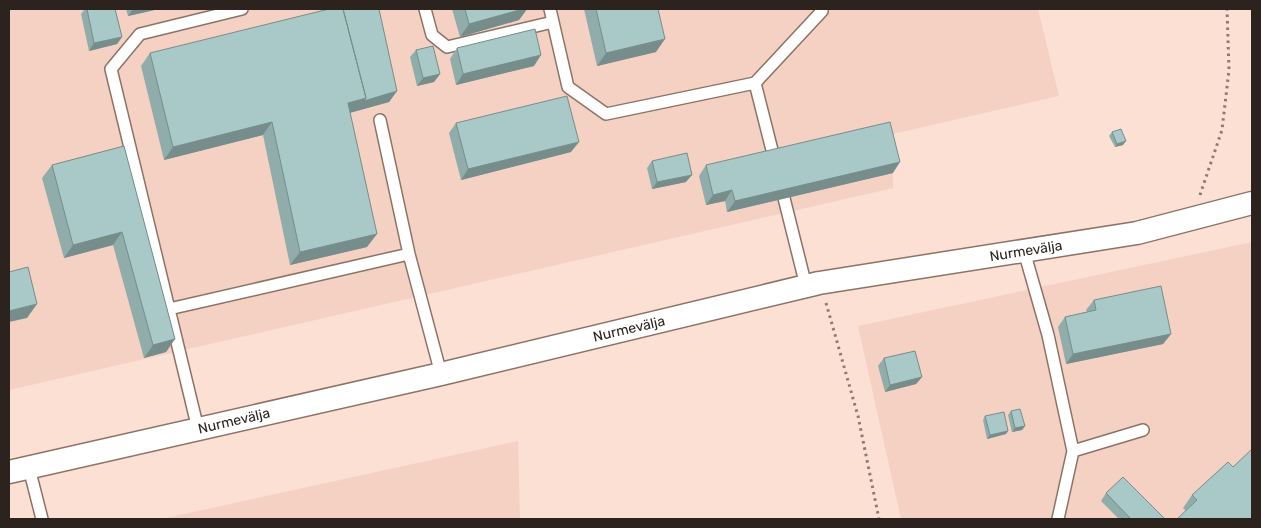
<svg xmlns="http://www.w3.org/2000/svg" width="1261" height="528" viewBox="0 0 1261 528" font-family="Rubik,sans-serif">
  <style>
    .built { fill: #f4d1c2 }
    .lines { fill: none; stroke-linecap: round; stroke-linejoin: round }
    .service-casing { stroke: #8c7368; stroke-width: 14 }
    .minor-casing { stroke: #8c7368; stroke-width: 25 }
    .path { stroke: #8c7972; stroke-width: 3; stroke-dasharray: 2.5 4; stroke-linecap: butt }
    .service { stroke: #fff; stroke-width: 11 }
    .minor { stroke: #fff; stroke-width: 22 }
    .wall { fill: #90adab }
    .shaded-wall { fill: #768d8b }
    .building { fill: #a8c9c7; stroke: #768d8b }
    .labels { text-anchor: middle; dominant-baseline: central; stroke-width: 4; stroke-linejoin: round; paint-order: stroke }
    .street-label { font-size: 14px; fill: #2c221e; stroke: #fff }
  </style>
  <rect width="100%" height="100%" fill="#fce0d4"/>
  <path class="built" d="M9 9H1038L1059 96 884 136 893 173V188L9 390Z
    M1252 242V519H901L858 326Z
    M518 441 520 519H161Z"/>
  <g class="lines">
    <g class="service-casing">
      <path id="service" d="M425 9 432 35 447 47 553 22
        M550 9 568 87 606 114 755 83
        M380 120 409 254 441 374
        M774 158 755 83 822 11 821 9
        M784 198 806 286
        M1024 251 1048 335 1073 451 1058 519
        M169 309 111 69 140 34 242 9
        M198 429 169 309 409 254
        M1073 451 1143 430
        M29 468 42 519"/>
    </g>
    <g class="minor-casing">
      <path id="minor" d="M9 472 441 374 819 283 1137 233 1252 203"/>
    </g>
    <path class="path" d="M1200 195 1222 130 1229 70 1227 9
      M826 303 858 416 879 519"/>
    <use href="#service" class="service"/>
    <use href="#minor" class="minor"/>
  </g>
  <path class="wall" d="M85 9H115L122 37 117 44 89 51 81 14Z
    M126 9H159L128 16Z
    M452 9H527L519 20 460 37Z
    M584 9H658L656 52 597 66Z
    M457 48 534 66 456 85 450 59Z
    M416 50 440 74 434 82 417 86 410 57Z
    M150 53 397 91 389 102 350 113 367 247 290 265 263 135 164 160 141 66Z
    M456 123 571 152 461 180 449 133Z
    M1112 132 1123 145 1115 147 1109 136Z
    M124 146 175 339 166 352 144 358 113 245 64 258 42 178 52 165Z
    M652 161 686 182 652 189 647 168Z
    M706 165 893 173 727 212 725 201 706 205 699 176Z
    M1094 300 1171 334 1163 344 1066 364 1058 327 1065 317 1087 312 1086 310Z
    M884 358 922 377 916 384 885 392 878 366Z
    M1011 411 1025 426 1022 430 1012 432 1008 415Z
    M985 416 1008 431 1006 434 987 439 983 420Z
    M1233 467 1186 511 1183 508 1192 495Z
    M1106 493 1165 519H1119L1101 501Z"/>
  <path class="shaded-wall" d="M133 9H159L128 16Z
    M523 9H527L519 20 460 37 469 24Z
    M122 37 117 44 89 51 94 43Z
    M665 39 656 52 597 66 606 53Z
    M541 55 534 66 456 85 463 74Z
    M440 74 434 82 417 86 423 78Z
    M397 91 389 102 338 116 348 103Z
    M272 122 263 135 164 160 173 147Z
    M1126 141 1123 145 1115 147 1117 144Z
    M579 142 571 152 461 180 468 169Z
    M900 162 893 173 727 212 735 201Z
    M692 175 686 182 652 189 657 182Z
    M732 190 725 201 706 205 713 195Z
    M122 232 113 245 64 258 73 245Z
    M377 234 367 247 290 265 300 252Z
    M37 304 27 318 9 322V311Z
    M1171 334 1163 344 1066 364 1073 354Z
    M175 339 166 352 144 358 153 345Z
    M922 377 916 384 885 392 890 385Z
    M1025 426 1022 430 1012 432 1015 428Z
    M1008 431 1006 434 987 439 990 435Z"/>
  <path class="building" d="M87 9H115L122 37 94 43Z
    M329 9H343L366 98 348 103 377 234 300 252 272 122 173 147 150 53Z
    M343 9H379L397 91 364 101 366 98Z
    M465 9H523L469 24Z
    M596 9H658L665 39 606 53Z
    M535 29 541 55 463 74 457 48Z
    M433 46 440 74 423 78 416 50Z
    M567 96 579 142 468 169 456 123Z
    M890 122 900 162 735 201 732 190 713 195 706 165Z
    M1121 129 1126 141 1117 144 1112 132Z
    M124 146 175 339 153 345 122 232 73 245 52 165Z
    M687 153 692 175 657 182 652 161Z
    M28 267 37 304 9 311V272Z
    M1161 286 1171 334 1073 354 1065 317 1096 310 1094 300Z
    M915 351 922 377 890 385 884 358Z
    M1020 409 1025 426 1015 428 1011 411Z
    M1004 412 1008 431 990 435 985 416Z
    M1252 449V519H1177L1197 500 1192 495 1228 462 1233 467Z
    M1123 477 1165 519H1131L1106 493Z"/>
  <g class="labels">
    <g class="street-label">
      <text transform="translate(1026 251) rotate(-9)">Nurmevälja</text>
      <text transform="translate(629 329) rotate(-13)">Nurmevälja</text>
      <text transform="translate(234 421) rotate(-13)">Nurmevälja</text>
    </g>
  </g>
  <rect width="1261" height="528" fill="none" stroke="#2c221e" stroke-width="20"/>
</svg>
